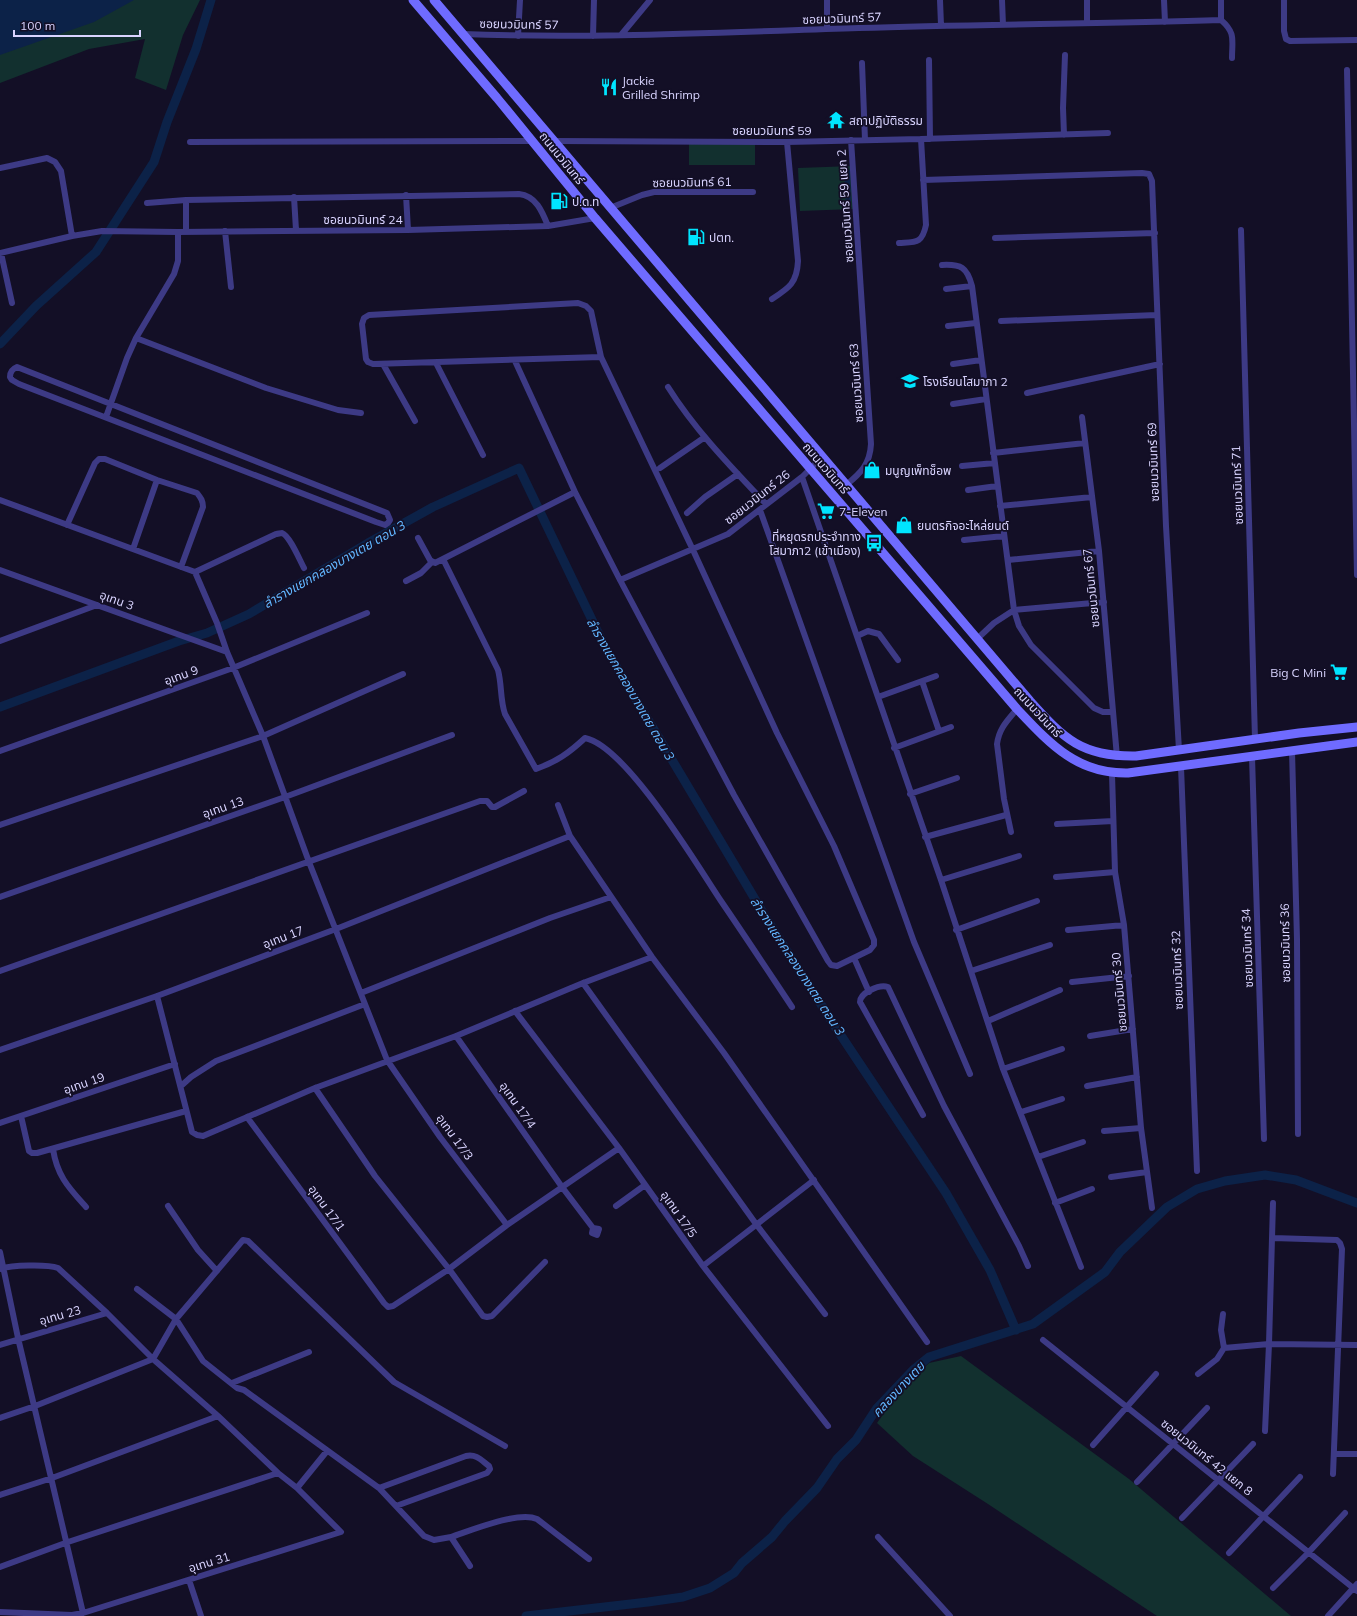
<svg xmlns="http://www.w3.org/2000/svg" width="1357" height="1616" viewBox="0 0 1357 1616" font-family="Mulish,'Noto Sans Thai',sans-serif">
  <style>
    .green { fill: #12302f }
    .water { fill: #0c2248 }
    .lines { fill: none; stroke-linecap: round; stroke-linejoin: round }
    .canal { stroke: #0c2248; stroke-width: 9 }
    .street { stroke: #3d3a85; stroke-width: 6 }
    .secondary { stroke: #6f6bff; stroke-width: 9 }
    .labels { text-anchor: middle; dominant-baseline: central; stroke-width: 3.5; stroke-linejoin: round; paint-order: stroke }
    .street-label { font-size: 12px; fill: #d9d4ff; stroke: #130f26 }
    .poi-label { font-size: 12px; fill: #d9d4ff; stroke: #130f26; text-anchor: start }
    .water-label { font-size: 13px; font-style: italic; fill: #62b6ff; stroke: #130f26 }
  </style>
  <rect width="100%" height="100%" fill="#130f26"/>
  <path class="green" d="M0 0H200L183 35 166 90 135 78 145 39 89 49 0 83Z
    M689 144H755V165H689Z
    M853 166 854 209 800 211 798 168Z
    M961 1356 1129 1479 1291 1616H1157L988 1504 913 1456 877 1423 898 1393 929 1363Z"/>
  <path class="water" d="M0 0H134L94 22 0 55Z
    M844 170H850L851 206 846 207Z"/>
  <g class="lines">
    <path class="canal" d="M0 344 36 306 96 252 154 162 167 122 196 49 211 0
      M0 707 179 641 207 633 249 614 368 543 433 507 519 468 606 649 768 921 836 1028 946 1193 990 1270 1016 1330
      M526 1616 648 1602 683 1597 710 1588 734 1573 742 1563 772 1537 785 1521 817 1488 837 1459 856 1440 877 1408 913 1370 929 1357 1033 1324 1105 1272 1120 1252 1167 1207 1197 1189 1225 1181 1265 1175 1296 1180 1357 1203"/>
    <path class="street" d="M940 0 941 25
      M1002 0 1003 25
      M1087 0V23
      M1164 0 1165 22
      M1221 0V20C1236 33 1232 40 1232 58
      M1284 0V31L1286 39 1290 41 1357 40
      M827 29V0
      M463 34C595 39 727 32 859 28 980 24 1101 24 1221 20
      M621 35 650 0
      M518 36 520 0
      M593 36 594 0
      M929 60 930 139
      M862 63 865 140
      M1347 70 1357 575
      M1064 135 1063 108 1065 55
      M553 141 787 142 921 139 1108 133
      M190 142 532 141
      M0 168 47 158 55 162 61 171 72 236
      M923 180 1142 173 1149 174 1152 181 1166 526 1179 750
      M406 195 408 230
      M294 197 296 230
      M186 200V231
      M147 203 186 200 519 194C536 196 542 211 548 226
      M610 208 642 195 654 192H753
      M1241 230 1255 739
      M225 231 231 287
      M995 238 1155 233
      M899 243C916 242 922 244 926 225L921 139
      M0 253 72 236 102 231 178 232 408 230 548 226 595 218
      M1 253 12 303
      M942 265C961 264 967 267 972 286L1014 610 1019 626 1031 645 1094 708 1103 712H1113
      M946 289 972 286
      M772 299C789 288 797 283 798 261L787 142
      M1001 321 1157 315
      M948 326 976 323
      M136 338 266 388 338 410 361 413
      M515 361 575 492 620 580 734 795 828 961 831 965 837 966 870 950 874 945V940L834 846 777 733 693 550 601 357 591 311 586 306 578 303 369 315 364 318 362 324 366 359 368 362 373 364 601 357
      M436 363 483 455
      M383 364 415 421
      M953 364 981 360
      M17 367 382 511 387 513 390 520 388 523 385 525 376 522 19 384 12 380 10 377C10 372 12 369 17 367Z
      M668 387C695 430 731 467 766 504
      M1027 393 1160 364
      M953 404 986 399
      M106 417 127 358 136 338 174 274 178 261V232
      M1082 417 1099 551 1117 757
      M993 453 1085 443
      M962 466 995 463
      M660 468 705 437
      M802 477 941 880 1003 1069 1081 1267
      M846 485C861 473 870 464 871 444L851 140
      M968 490 997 486
      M0 500 195 572 276 534C277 534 281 533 282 533 290 536 300 561 304 568
      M1000 506 1092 497
      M760 510 914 942 970 1074
      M687 513 705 497 738 474
      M67 525 95 463 99 459H105L157 480 197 493C201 498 203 501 203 507L181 567
      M418 538 430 560 435 563 575 492
      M964 540 1004 536
      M133 549 157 480
      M443 559 498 670C502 685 500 700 505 714L536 769C556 762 569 753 585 738 626 746 697 865 721 901 745 936 768 971 792 1007
      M1008 560 1099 551
      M0 570 227 652
      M195 572 217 623 227 652 263 736 309 862 387 1060 440 1137 507 1225
      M620 580 728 534 802 477 822 457
      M406 581 421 573 432 562
      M857 636 868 631 879 634 898 660
      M977 639 994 623 1014 610 1104 602
      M0 641 97 605
      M922 681 939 731
      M878 697 936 676
      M894 748 951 727
      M0 751 233 668 367 613
      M1292 751 1297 939 1298 1134
      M1252 757 1264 1139
      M1181 767 1197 1171
      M1112 774 1115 872 1124 925 1141 1128 1152 1208
      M910 794 957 778
      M558 805 570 836 652 957 724 1053 927 1342
      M1057 824 1113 821
      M0 825 263 736 403 674
      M1011 832 1004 799 997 744C999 728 1008 720 1017 709
      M925 837 1006 815
      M1056 877 1115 872
      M941 880 1019 856
      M0 897 285 797 452 735
      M956 930 1037 901
      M1068 930 1124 925
      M854 958 869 992
      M0 971 480 801H487L492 807H495L524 791
      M971 971 1050 945
      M1072 982 1129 976
      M583 983 756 1224 825 1314
      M361 993 550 918 611 897
      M157 996 192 1132 197 1135 203 1136 315 1088 456 1036 583 983 652 957
      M515 1011 619 1148 703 1266 828 1426
      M988 1021 1060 990
      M456 1036 562 1187 593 1228 599 1229 597 1235 592 1233 593 1228
      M1090 1036 1133 1029
      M0 1050 157 996 336 929 570 836
      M1003 1069 1062 1049
      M181 1086 191 1077 216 1061 365 1004
      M1087 1086 1137 1077
      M315 1088 375 1176 449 1269 483 1316 487 1317 492 1316 545 1262
      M1021 1112 1062 1099
      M923 1115 860 1002C860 993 879 984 888 987L944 1106 1019 1246 1028 1266
      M21 1116 29 1151 32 1153H37L186 1111
      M247 1117 384 1303 388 1307 393 1306 449 1269 507 1225 619 1148
      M0 1123 175 1064
      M1104 1131 1141 1128
      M53 1149C57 1176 69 1188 86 1207
      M1038 1157 1083 1142
      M1111 1177 1147 1172
      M1055 1203 1092 1189
      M168 1206 198 1250 217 1271
      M616 1206 645 1185
      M1273 1238 1337 1240 1340 1243 1342 1249 1333 1474
      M0 1252 18 1338 83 1613
      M703 1266 814 1180
      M0 1269C11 1265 47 1264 58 1268L107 1313 153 1359 218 1416 278 1473 297 1488 341 1532 83 1613 72 1615 0 1612
      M137 1289 176 1319 203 1361 237 1388 244 1390 379 1488 424 1536 434 1540 451 1537 470 1566
      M1043 1340 1357 1591
      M0 1345 107 1313
      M1224 1348 1269 1344 1357 1345
      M1198 1374 1217 1359 1224 1348 1221 1330 1223 1314
      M232 1383 309 1352
      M0 1418 35 1406 153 1359 176 1319 243 1240 248 1241 394 1382 505 1446
      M1265 1431 1269 1344 1273 1203
      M1093 1445 1156 1374
      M1334 1454H1357
      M1137 1482 1207 1408
      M297 1488 327 1451
      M379 1488 466 1456C477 1454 481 1460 489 1466L490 1469 487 1473 396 1506
      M0 1495 52 1478 218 1416
      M1182 1518 1253 1444
      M451 1537C472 1530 518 1511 537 1519L589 1559
      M878 1537 950 1616
      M1229 1553 1300 1477
      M0 1567 68 1542 278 1473
      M189 1580 201 1616
      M1273 1588 1308 1553 1345 1513
      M1328 1616 1357 1584"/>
    <path class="secondary" d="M413 0 497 98 595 218 1017 709C1050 744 1077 774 1128 773L1357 742
      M434 0 1030 701C1064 739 1082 757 1136 756L1299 733 1357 727"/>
  </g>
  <defs>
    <g id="restaurant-bare" transform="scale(1.38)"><path d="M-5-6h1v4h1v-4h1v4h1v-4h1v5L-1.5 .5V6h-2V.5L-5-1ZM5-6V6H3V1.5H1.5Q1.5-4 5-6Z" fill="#00e5ff" stroke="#130f26" stroke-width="2.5" paint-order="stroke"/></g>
    <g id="temple-bare" transform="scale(1.38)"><path d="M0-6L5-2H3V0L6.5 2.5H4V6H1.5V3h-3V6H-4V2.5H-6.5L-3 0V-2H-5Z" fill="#00e5ff" stroke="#130f26" stroke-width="2.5" paint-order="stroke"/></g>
    <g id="fuel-bare" transform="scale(1.38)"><path d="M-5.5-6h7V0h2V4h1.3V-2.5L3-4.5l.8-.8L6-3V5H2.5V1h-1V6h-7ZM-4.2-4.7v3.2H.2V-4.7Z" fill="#00e5ff" stroke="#130f26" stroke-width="2.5" paint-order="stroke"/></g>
    <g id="school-bare" transform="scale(1.38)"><path d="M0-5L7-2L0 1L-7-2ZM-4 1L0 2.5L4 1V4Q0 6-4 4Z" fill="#00e5ff" stroke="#130f26" stroke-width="2.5" paint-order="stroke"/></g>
    <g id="shop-bare" transform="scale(1.38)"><path d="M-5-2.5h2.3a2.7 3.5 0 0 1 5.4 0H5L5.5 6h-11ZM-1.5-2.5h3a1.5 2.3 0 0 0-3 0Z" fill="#00e5ff" stroke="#130f26" stroke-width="2.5" paint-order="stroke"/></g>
    <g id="supermarket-bare" transform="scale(1.38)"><path d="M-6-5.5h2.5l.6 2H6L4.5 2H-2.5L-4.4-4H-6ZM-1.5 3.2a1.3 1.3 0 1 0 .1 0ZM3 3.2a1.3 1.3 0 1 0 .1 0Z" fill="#00e5ff" stroke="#130f26" stroke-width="2.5" paint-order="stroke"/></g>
    <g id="bus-bare" transform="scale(1.38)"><path d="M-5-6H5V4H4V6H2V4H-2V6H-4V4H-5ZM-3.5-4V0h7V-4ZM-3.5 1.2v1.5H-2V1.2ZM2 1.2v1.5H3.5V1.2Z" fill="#00e5ff" stroke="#130f26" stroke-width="2.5" paint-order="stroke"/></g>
  </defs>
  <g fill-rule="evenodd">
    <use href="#restaurant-bare" x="609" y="87"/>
    <use href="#temple-bare" x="836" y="120"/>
    <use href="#fuel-bare" x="559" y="201"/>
    <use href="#fuel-bare" x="696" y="237"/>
    <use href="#school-bare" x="910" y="381"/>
    <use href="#shop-bare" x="872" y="470"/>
    <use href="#supermarket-bare" x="826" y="511"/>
    <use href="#shop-bare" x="904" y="525"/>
    <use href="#bus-bare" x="874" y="543"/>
    <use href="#supermarket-bare" x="1339" y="672"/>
  </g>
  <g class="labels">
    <g class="street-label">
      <text transform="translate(842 18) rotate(-2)">ซอยนวมินทร์ 57</text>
      <text transform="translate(519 24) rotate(1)">ซอยนวมินทร์ 57</text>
      <text x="772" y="130">ซอยนวมินทร์ 59</text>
      <text transform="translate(562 158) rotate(51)">ถนนนวมินทร์</text>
      <text transform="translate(692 182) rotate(-1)">ซอยนวมินทร์ 61</text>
      <text transform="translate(845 206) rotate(-94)">ซอยนวมินทร์ 59 แยก 2</text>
      <text x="363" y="219">ซอยนวมินทร์ 24</text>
      <text transform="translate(856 383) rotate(-94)">ซอยนวมินทร์ 63</text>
      <text transform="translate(1153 462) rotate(-92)">ซอยนวมินทร์ 69</text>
      <text transform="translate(826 468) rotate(49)">ถนนนวมินทร์</text>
      <text transform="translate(1237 485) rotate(-92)">ซอยนวมินทร์ 71</text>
      <text transform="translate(757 497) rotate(-38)">ซอยนวมินทร์ 26</text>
      <text transform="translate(1091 588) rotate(-96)">ซอยนวมินทร์ 67</text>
      <text transform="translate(117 600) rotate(20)">อุเทน 3</text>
      <text transform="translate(181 675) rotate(-20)">อุเทน 9</text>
      <text transform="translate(1038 712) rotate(47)">ถนนนวมินทร์</text>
      <text transform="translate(223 807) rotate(-19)">อุเทน 13</text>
      <text transform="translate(283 937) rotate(-21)">อุเทน 17</text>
      <text transform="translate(1285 943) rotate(-91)">ซอยนวมินทร์ 36</text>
      <text transform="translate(1247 948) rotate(-92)">ซอยนวมินทร์ 34</text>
      <text transform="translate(1177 970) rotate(-92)">ซอยนวมินทร์ 32</text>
      <text transform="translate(1119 992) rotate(-95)">ซอยนวมินทร์ 30</text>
      <text transform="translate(84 1083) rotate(-19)">อุเทน 19</text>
      <text transform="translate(518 1105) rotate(55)">อุเทน 17/4</text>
      <text transform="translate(455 1137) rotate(54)">อุเทน 17/3</text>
      <text transform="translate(327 1208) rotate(54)">อุเทน 17/1</text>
      <text transform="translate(679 1214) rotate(55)">อุเทน 17/5</text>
      <text transform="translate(60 1315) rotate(-16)">อุเทน 23</text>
      <text transform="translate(1207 1457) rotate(39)">ซอยนวมินทร์ 42 แยก 8</text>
      <text transform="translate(209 1562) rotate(-17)">อุเทน 31</text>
    </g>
    <g class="poi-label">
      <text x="622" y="80">Jackie<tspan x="622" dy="14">Grilled Shrimp</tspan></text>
      <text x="849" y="120">สถาปฏิบัติธรรม</text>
      <text x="572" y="201">ป.ด.ท</text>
      <text x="709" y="237">ปตท.</text>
      <text x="923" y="381">โรงเรียนโสมาภา 2</text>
      <text x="885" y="470">มนูญเพ็ทช็อพ</text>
      <text x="839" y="511">7-Eleven</text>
      <text x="917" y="525">ยนตรกิจอะไหล่ยนต์</text>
      <text x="861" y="536" text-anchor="end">ที่หยุดรถประจำทาง<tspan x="861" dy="14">โสมาภา2 (เข้าเมือง)</tspan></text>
      <text x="1326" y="672" text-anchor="end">Big C Mini</text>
    </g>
    <g class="water-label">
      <text transform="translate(334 564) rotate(-30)">ลำรางแยกคลองบางเตย ตอน 3</text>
      <text transform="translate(631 689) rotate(60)">ลำรางแยกคลองบางเตย ตอน 3</text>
      <text transform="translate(798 966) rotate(57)">ลำรางแยกคลองบางเตย ตอน 3</text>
      <text transform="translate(898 1389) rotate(-47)">คลองบางเตย</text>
    </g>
  </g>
  <path d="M14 30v6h126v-6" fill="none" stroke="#d9d4ff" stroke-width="2"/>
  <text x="20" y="30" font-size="12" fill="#d9d4ff" stroke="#130f26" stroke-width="3" paint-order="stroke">100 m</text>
</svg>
